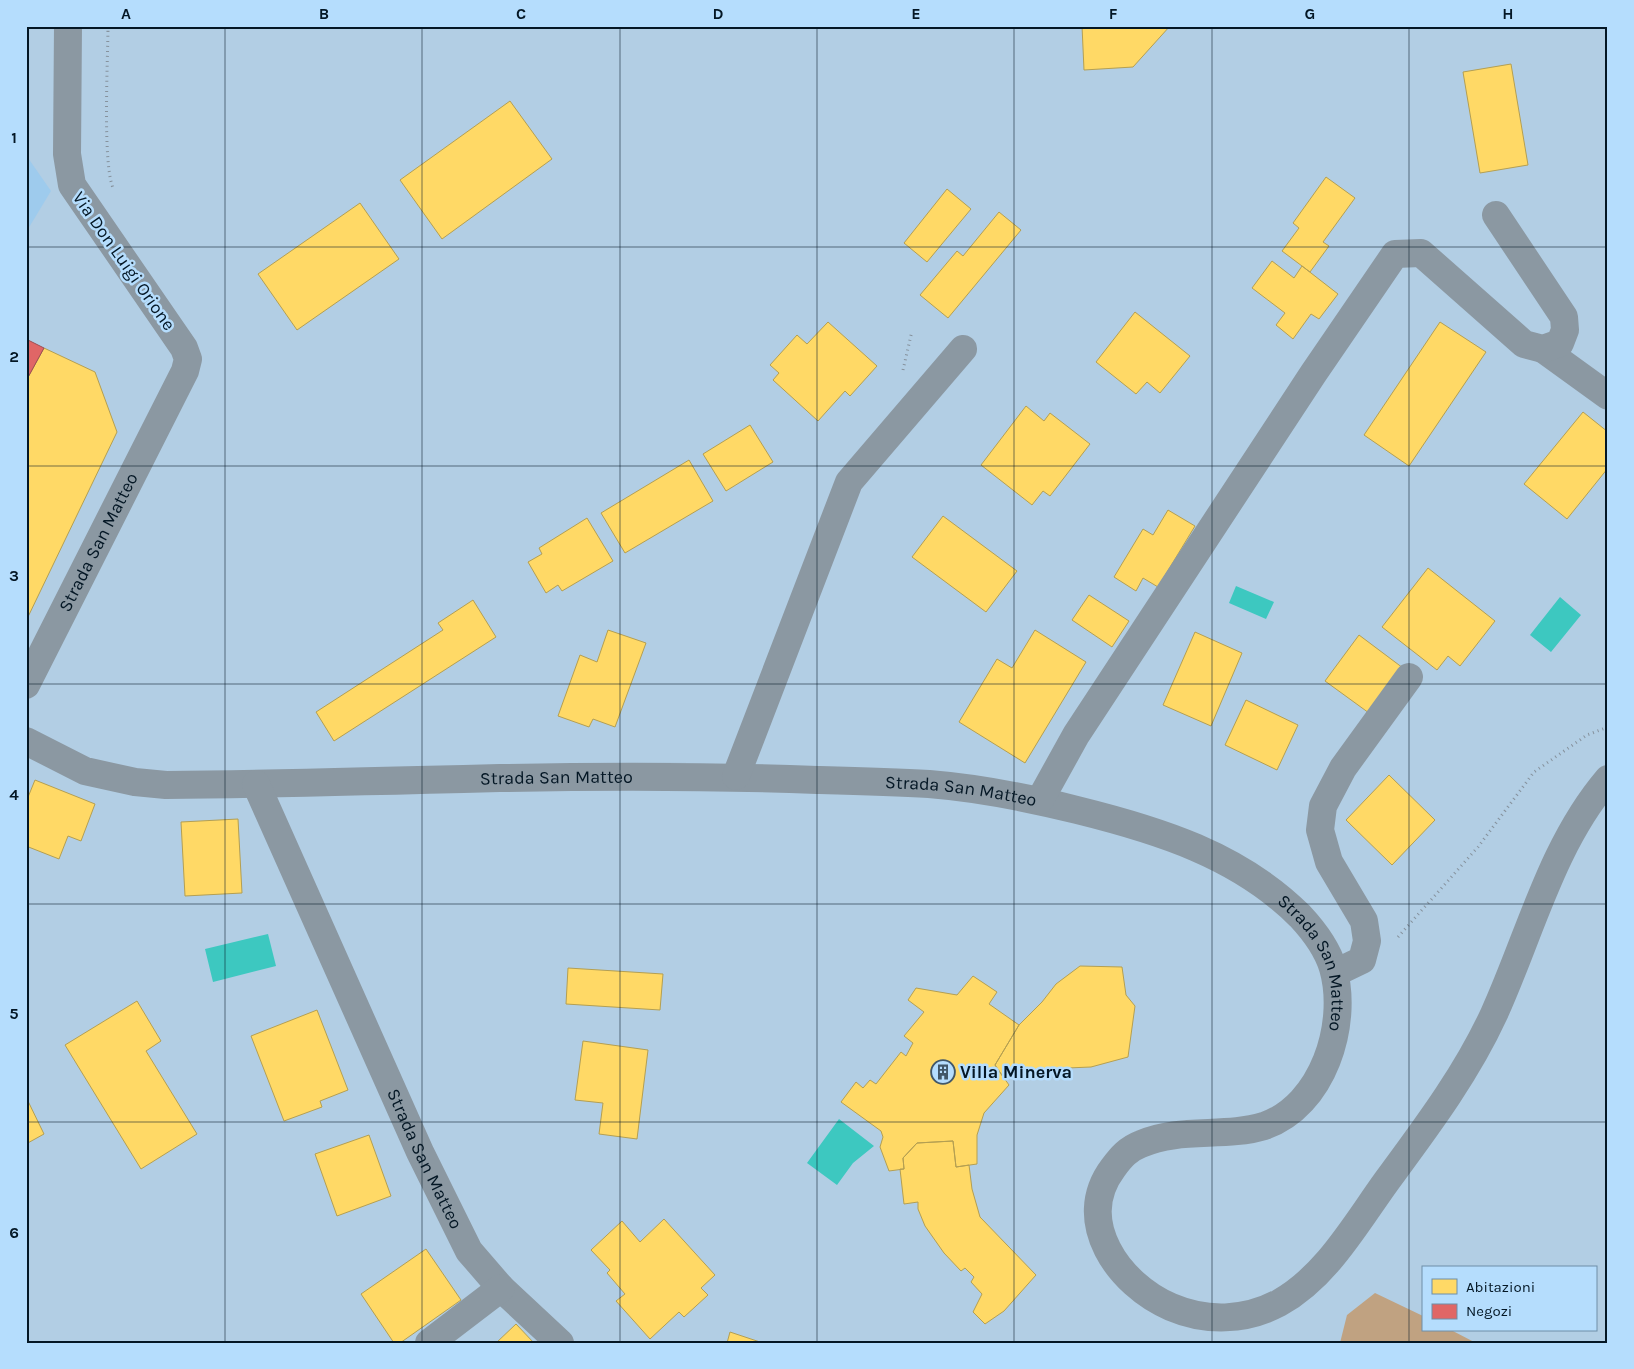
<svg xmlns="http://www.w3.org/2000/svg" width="1634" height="1369" viewBox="0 0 1634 1369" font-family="Karla,sans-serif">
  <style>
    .built { fill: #9ecbed }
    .forest { fill: #c0a281 }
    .water { fill: #3dc8c0 }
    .homes { fill: #ffd966; stroke: #b49f52 }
    .shops { fill: #e06666; stroke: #9e4e52 }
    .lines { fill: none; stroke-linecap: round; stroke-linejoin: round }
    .path { stroke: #86929d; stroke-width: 3; stroke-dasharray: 1 4; stroke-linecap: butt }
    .minor { stroke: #8b98a2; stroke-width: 28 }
    .grid { fill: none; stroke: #041725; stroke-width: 1; stroke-opacity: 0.55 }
    .labels { text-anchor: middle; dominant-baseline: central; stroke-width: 5; stroke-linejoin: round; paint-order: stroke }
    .street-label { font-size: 18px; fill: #041725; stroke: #b5ddfd }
    .poi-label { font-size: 18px; font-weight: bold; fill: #041725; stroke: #b5ddfd; text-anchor: start }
    .neatline { fill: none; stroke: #041725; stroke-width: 2 }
    .grid-label { font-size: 16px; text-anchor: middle; font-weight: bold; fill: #041725 }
  </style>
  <rect width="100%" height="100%" fill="#b2cee4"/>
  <path class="built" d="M26 155 51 191 28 229 26 228Z"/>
  <path class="forest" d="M1375 1293 1423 1316V1330H1451L1476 1343H1340L1347 1315Z"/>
  <path class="water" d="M1236 586 1274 602 1266 619 1229 603Z
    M1560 597 1581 615 1551 652 1530 635Z
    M268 934 276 966 213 982 205 949Z
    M839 1119 874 1146 853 1163 837 1185 807 1163Z"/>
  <path class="homes" d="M1082 26H1170L1133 67 1084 70Z
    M1511 64 1528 165 1480 173 1463 72Z
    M510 101 552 159 442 239 400 180Z
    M1326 177 1355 198 1323 242 1329 246 1310 272 1282 251 1299 228 1293 223Z
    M947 189 971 209 927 262 904 243Z
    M360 203 399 259 297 330 258 274Z
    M999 212 1021 230 948 318 920 295 957 251 963 256Z
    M1272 261 1294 278 1302 266 1338 294 1319 319 1311 314 1293 339 1276 325 1285 313 1252 288Z
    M1135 312 1190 356 1160 393 1147 382 1136 394 1096 362Z
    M828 322 877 366 850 396 845 391 818 421 773 380 779 373 770 365 797 335 807 344Z
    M1440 322 1486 352 1409 466 1364 435Z
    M44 348 95 372 117 432 26 621V381Z
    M1026 406 1044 421 1050 413 1090 444 1050 496 1043 491 1032 505 981 465Z
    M1583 412 1608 432V468L1567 519 1524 484Z
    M750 425 773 462 726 491 703 454Z
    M689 460 713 501 625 553 601 513Z
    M1168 510 1195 526 1158 587 1143 578 1136 591 1114 577 1143 529 1153 535Z
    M943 516 1017 571 986 612 912 557Z
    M587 518 613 561 562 591 558 585 546 593 528 562 542 554 539 548Z
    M1428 568 1495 621 1460 666 1448 656 1437 670 1382 627Z
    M1089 595 1129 621 1112 647 1072 620Z
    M473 600 496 637 334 741 316 712 443 630 438 623Z
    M608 630 646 643 615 727 593 719 589 727 558 716 580 655 597 662Z
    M1035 630 1086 662 1025 763 959 722 997 659 1012 668Z
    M1195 632 1242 653 1211 726 1163 705Z
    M1359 635 1403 668 1369 713 1325 681Z
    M1246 700 1298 725 1277 770 1225 745Z
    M1389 775 1435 820 1392 865 1346 820Z
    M35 780 95 804 81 841 68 836 59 859 26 846V802Z
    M238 819 242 893 185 896 181 822Z
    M1080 966 1122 967 1126 995 1135 1006 1128 1057 1091 1067 1043 1069 1036 1076 1020 1073 1012 1074 1005 1080 995 1065 1019 1025 1042 1002 1056 984Z
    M568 968 663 974 660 1010 566 1004Z
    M973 976 997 992 989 1004 1019 1025 995 1065 1009 1085 984 1113 977 1135V1164L956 1167 953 1141 917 1143 903 1158 904 1169 889 1171 880 1147 883 1137 881 1131 841 1102 856 1082 863 1088 870 1080 876 1084 901 1052 906 1056 913 1043 904 1036 924 1012 908 1000 916 988 957 995Z
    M137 1001 161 1041 146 1051 197 1134 141 1169 65 1045Z
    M317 1010 348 1090 320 1101 322 1107 284 1121 251 1036Z
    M583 1041 648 1050 637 1139 599 1134 603 1103 575 1100Z
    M26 1097 44 1134 26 1144Z
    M369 1135 391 1196 337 1216 315 1154Z
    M953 1141 956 1167 969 1165 972 1189 980 1217 1036 1275 1004 1311 985 1324 973 1312 982 1294 971 1282 974 1277 965 1268 961 1271 944 1253 925 1226 918 1209V1202L904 1204 900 1169H904L903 1158 917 1143Z
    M664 1219 715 1275 701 1288 708 1295 684 1317 679 1312 650 1339 616 1301 625 1294 607 1273 610 1270 591 1250 622 1221 640 1242Z
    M426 1249 461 1300 400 1343H394L361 1294Z
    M516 1324 534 1343H496Z
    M730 1332 763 1343H727Z"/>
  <path class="shops" d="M26 339 44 348 26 381Z"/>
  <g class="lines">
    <path class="path" d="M108 26C108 57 102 169 114 190
      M903 370 912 331
      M1398 937 1478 847 1534 772 1587 735 1608 727"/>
    <g class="minor">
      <path d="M1543 349 1608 396"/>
      <path id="s1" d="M26 685 185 371 188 359 184 348 72 185 67 154 68 26"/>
      <path id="s2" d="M26 741 85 771 135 782 166 785C279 784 391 781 504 778 608 776 712 776 817 780 854 781 892 782 929 784 979 788 1029 798 1077 810 1158 830 1239 855 1300 916 1314 931 1327 948 1333 968 1349 1024 1323 1106 1264 1126 1225 1138 1179 1127 1141 1144 1128 1149 1121 1157 1113 1168 1073 1221 1119 1285 1171 1307 1206 1322 1245 1321 1279 1303 1326 1277 1355 1225 1386 1182 1425 1129 1466 1075 1494 1014 1530 935 1551 846 1608 779"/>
      <path d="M736 776 849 482 963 349"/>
      <path id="s3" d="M256 784 420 1152 469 1251 501 1288 560 1343"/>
      <path d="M1040 800 1076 735 1313 374 1395 254 1421 253 1524 344 1543 349 1560 343 1565 330 1564 317 1496 215"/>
      <path d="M1335 973 1362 960 1367 941 1364 921 1329 862 1320 830 1323 806 1343 768 1409 677"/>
      <path d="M429 1343 501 1288"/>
    </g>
  </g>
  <path class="grid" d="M225 26V1343M422 26V1343M620 26V1343M817 26V1343M1014 26V1343M1212 26V1343M1409 26V1343M26 247H1608M26 466H1608M26 684H1608M26 904H1608M26 1122H1608"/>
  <defs>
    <g id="building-ring" transform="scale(1.25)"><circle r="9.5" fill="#b5ddfd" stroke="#415768" stroke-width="1.5"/><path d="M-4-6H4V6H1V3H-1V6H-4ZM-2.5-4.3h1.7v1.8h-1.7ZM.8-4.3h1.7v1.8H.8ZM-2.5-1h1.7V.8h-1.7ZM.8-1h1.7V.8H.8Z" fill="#415768"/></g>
  </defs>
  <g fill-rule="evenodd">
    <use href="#building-ring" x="943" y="1072"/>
  </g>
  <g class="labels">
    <g class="street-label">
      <text transform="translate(124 261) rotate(55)">Via Don Luigi Orione</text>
      <text stroke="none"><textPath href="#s1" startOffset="160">Strada San Matteo</textPath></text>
      <text stroke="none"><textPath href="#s2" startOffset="539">Strada San Matteo</textPath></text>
      <text stroke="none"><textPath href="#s2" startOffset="944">Strada San Matteo</textPath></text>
      <text stroke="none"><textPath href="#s2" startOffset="1362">Strada San Matteo</textPath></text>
      <text stroke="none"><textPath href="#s3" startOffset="411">Strada San Matteo</textPath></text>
    </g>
    <g class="poi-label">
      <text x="960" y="1072">Villa Minerva</text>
    </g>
  </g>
  <rect width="1634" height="1369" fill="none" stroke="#b5ddfd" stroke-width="55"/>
  <rect x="1422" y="1266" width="175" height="65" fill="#b5ddfd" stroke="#6e8ea7"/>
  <rect x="1432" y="1279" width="25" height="15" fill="#ffd966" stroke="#6e8ea7"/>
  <text x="1466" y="1292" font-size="15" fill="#041725">Abitazioni</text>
  <rect x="1432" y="1304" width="25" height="15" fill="#e06666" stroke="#6e8ea7"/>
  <text x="1466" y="1316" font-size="15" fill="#041725">Negozi</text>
  <rect x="28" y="28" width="1578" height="1314" class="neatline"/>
  <g class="grid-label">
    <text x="126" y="19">A</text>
    <text x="324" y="19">B</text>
    <text x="521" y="19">C</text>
    <text x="718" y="19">D</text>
    <text x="916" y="19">E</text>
    <text x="1113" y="19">F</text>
    <text x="1310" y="19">G</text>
    <text x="1508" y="19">H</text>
    <text x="14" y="143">1</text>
    <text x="14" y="362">2</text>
    <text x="14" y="581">3</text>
    <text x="14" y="800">4</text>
    <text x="14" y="1019">5</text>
    <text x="14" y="1238">6</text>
  </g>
</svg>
